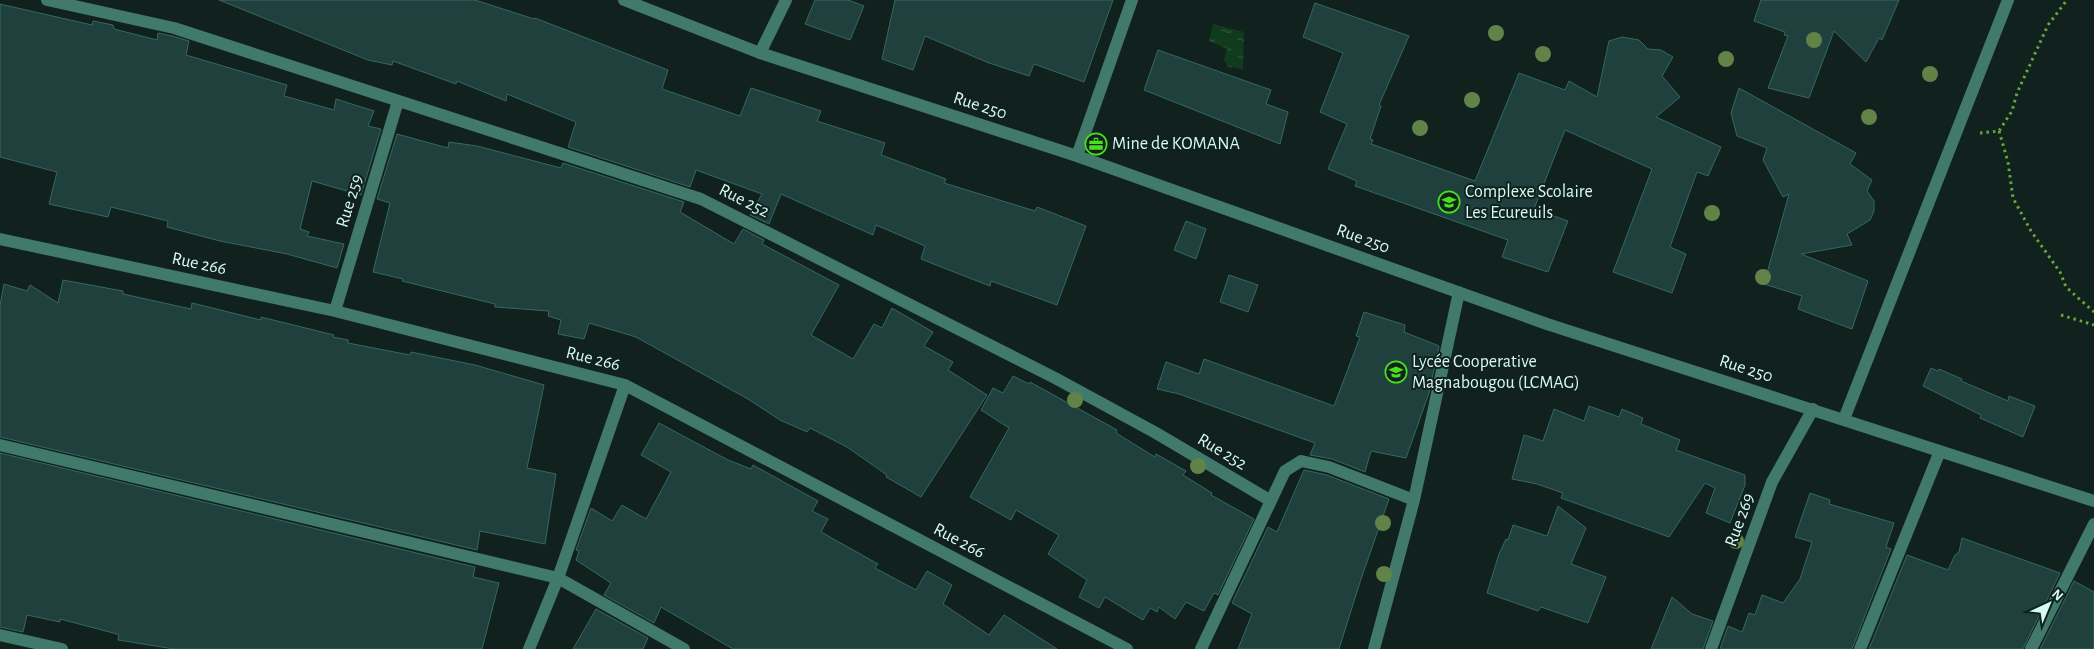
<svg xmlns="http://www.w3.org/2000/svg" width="2094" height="649" viewBox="0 0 2094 649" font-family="'Alegreya Sans',sans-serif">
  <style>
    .water { fill: url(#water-ripples) }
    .building { fill: #1f403c; stroke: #346962 }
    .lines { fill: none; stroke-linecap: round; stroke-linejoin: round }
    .path { stroke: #66a63d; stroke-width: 3; stroke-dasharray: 2.5 4; stroke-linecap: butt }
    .minor { stroke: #417a6a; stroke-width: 12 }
    .tree { fill: #628248 }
    .labels { text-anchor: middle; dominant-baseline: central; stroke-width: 4; stroke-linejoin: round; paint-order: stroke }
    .street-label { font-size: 18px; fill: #d5faf2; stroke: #10211e }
    .poi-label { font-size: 18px; fill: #d5faf2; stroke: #10211e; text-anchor: start }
  </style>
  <defs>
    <pattern id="water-ripples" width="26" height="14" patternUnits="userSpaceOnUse" patternTransform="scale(1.25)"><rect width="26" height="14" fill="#103b1d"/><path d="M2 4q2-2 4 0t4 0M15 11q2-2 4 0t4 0" fill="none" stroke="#32583e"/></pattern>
  </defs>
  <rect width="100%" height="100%" fill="#10211e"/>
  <path class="water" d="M1213 24 1244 32 1243 69 1228 67 1224 60 1227 49 1209 41Z"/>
  <path class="building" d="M219 0H475L534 19 535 18 668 70 662 89 740 116 751 88 821 111 817 121 885 143 881 155 946 179 944 183 1035 211 1037 207 1086 226 1057 305 991 281 990 286 921 259 925 246 876 225 873 235 781 194 769 224 750 215 762 194 696 170 690 187 568 147 576 122 507 94 506 101 457 81 456 84 393 61 392 65 368 60Z
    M815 0H848L864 6 850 40 805 24Z
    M895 0H1113L1084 82 1034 64 1029 76 989 63 925 36 913 70 882 59Z
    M1761 0H1899L1882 40 1879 38 1866 62 1834 31 1809 98 1768 88 1788 36 1784 35 1785 32 1754 21Z
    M1315 3 1409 36 1379 105 1381 106 1370 139 1373 140 1371 144 1475 181 1519 73 1565 90 1569 81 1597 97 1609 41 1622 37 1639 40 1648 49 1661 50 1673 57 1662 76 1680 97 1656 117 1721 147 1708 176 1697 172 1670 247 1686 254 1672 293 1613 272 1652 169 1565 130 1534 209 1568 221 1548 272 1502 257 1508 240 1355 186 1357 181 1328 169 1347 124 1320 112 1343 53 1303 37Z
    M0 4 92 25 93 21 113 25 114 29 157 40 158 33 172 36 189 41 186 55 287 85 284 96 334 110 336 99 374 111 368 126 381 129 361 195 312 181 300 229 309 232 307 236 344 244 337 268 287 254 220 241 167 227 168 221 111 207 108 217 49 204 57 172 0 157Z
    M1158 50 1271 90 1266 104 1288 112 1280 144 1144 90Z
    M1739 88 1856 153 1850 164 1872 180 1867 191 1874 201V211L1870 220 1847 234 1852 245 1801 254 1868 281 1852 329 1798 309 1802 296 1764 284 1789 194 1783 197 1763 160 1767 148 1737 136 1731 113Z
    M397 134 448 148 449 142 477 146 561 168 563 163 684 202 680 212 734 244 743 229 764 240 762 244 839 285 811 335 853 359 874 324 882 328 892 308 933 332 924 346 953 362 948 370 987 395 921 497 886 477 887 475 847 447 810 428 807 432 780 420 748 399 636 337 589 323 584 339 558 334 561 320 548 316 549 311 495 307V304L402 281 403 279 373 272 390 203 377 199Z
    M1186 221 1206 229 1196 259 1174 250Z
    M1229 275 1258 285 1248 312 1220 302Z
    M63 280 123 291V294L191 309 192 303 261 320V317L334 335 333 337 348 340V343L410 355 411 352 475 365 544 385 527 468 556 474 545 544 480 531 477 550 0 437V305L4 284 27 291 30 285 58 303Z
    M1364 312 1405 325 1404 332 1439 346 1429 393 1406 458 1371 451 1365 472 1332 459 1310 455 1315 443 1179 394 1157 389 1166 362 1199 374 1204 359 1334 406 1360 337 1356 336Z
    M1931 368 1938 371 1939 369 1962 379 1961 381 2008 401 2009 396 2035 406 2023 437 1980 418 1981 415 1923 386Z
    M1013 376 1029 384 1030 382 1117 430 1116 433 1155 457 1156 454 1186 471 1183 475 1212 493 1211 495 1254 519 1218 595 1214 593 1204 611 1186 602 1175 619 1159 607 1157 612 1150 608 1143 620 1105 597 1099 608 1079 597 1087 580 1048 554 1059 535 1016 510 1011 520 970 497 1009 428 981 410 993 388 1003 393Z
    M1589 406 1619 417 1622 409 1643 418 1641 424 1680 440 1676 450 1745 475V485L1730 523 1706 513 1715 488 1705 483 1669 537 1561 498 1563 493 1537 484 1512 479 1524 435 1543 441 1554 409 1584 421Z
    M659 423 728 460 751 469 753 465 818 501 812 511 828 519 821 532 878 564 875 568 916 590 927 571 952 585 943 604 989 635 1004 615 1057 649H733L661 607 654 623 604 595 611 583 576 560 579 551 576 550 591 508 612 521 622 505 646 519 671 472 641 455Z
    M0 453 475 567 473 577 499 583 482 649H174L118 640 119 635 117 634 60 619V622L27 615 23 632 0 627Z
    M1304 470 1327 475 1389 499 1361 579 1339 649H1238L1252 614 1232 603 1268 527 1277 532Z
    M1810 493 1830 500 1829 504 1894 523 1886 547 1891 549 1852 649H1720L1728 626 1742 632 1749 613 1755 615 1762 595 1783 603 1800 579 1812 542 1795 537Z
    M1558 506 1586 528 1571 564 1606 577 1588 623 1541 607 1538 611 1487 593 1499 554 1506 539 1508 540 1513 525 1547 536Z
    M1962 538 2060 573 2023 649H1869L1907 555 1948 570 1955 555 1959 552Z
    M2074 581 2094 592V649H2040Z
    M1672 597 1692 614 1713 621 1703 649H1651Z
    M596 609 648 638 643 649H573Z"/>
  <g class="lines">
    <path class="path" d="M1999 131 2008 162 2013 198 2031 231 2060 272 2066 287 2094 312
      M1980 133 1999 131 2012 111 2017 93 2048 25 2067 0
      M2061 315 2094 325"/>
    <path class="minor" d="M47 0 174 28 701 199 1055 378 1156 433 1271 501
      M624 0 760 53 1077 156 1547 324 2094 501
      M760 53 786 0
      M1077 156 1132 0
      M0 239 335 311 625 385 1127 649
      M335 311 398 101
      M1844 419 2008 0
      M0 445 558 578 684 649
      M0 635 62 649
      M529 649 558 578 625 385
      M1201 649 1285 471 1301 461 1329 467 1414 500
      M1374 649 1414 500 1459 292
      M1711 649 1772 482 1813 409
      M1860 649 1940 451
      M2031 649 2094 524"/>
  </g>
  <g class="tree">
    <circle cx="1496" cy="33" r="8"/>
    <circle cx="1814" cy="40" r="8"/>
    <circle cx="1543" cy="54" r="8"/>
    <circle cx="1726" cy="59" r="8"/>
    <circle cx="1930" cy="74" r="8"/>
    <circle cx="1472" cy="100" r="8"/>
    <circle cx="1869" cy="117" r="8"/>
    <circle cx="1420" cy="128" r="8"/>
    <circle cx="1712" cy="213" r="8"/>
    <circle cx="1763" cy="277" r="8"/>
    <circle cx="1075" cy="400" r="8"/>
    <circle cx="1198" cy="466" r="8"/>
    <circle cx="1383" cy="523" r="8"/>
    <circle cx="1736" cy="541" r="8"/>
    <circle cx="1384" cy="574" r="8"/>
  </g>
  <defs>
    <g id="office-ring" transform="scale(1.125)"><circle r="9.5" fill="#10211e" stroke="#48df1c" stroke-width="1.5"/><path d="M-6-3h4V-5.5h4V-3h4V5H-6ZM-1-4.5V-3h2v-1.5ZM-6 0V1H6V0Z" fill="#48df1c"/></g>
    <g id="school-ring" transform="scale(1.125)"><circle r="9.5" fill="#10211e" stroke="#48df1c" stroke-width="1.5"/><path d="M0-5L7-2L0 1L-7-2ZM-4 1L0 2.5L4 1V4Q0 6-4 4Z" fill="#48df1c"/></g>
  </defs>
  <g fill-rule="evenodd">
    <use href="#office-ring" x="1096" y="144"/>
    <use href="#school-ring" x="1449" y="202"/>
    <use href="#school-ring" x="1396" y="372"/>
  </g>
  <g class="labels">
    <g class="street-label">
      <text transform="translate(980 106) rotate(18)">Rue 250</text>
      <text transform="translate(350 201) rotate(-73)">Rue 259</text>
      <text transform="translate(744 201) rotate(27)">Rue 252</text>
      <text transform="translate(1363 239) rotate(20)">Rue 250</text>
      <text transform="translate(199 264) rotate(12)">Rue 266</text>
      <text transform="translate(593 359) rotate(14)">Rue 266</text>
      <text transform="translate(1746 369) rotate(18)">Rue 250</text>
      <text transform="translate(1222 452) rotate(31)">Rue 252</text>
      <text transform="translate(1740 520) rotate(-70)">Rue 269</text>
      <text transform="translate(959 541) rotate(28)">Rue 266</text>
    </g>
    <g class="poi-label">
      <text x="1112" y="144">Mine de KOMANA</text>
      <text x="1465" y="192">Complexe Scolaire<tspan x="1465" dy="21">Les Ecureuils</tspan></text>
      <text x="1412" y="362">Lycée Cooperative<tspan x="1412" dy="21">Magnabougou (LCMAG)</tspan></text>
    </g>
  </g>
  <g transform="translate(2049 604) rotate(44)" stroke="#10211e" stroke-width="4" paint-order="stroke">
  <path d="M0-4L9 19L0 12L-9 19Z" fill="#d5faf2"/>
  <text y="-8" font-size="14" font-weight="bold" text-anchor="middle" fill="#d5faf2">N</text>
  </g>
</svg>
